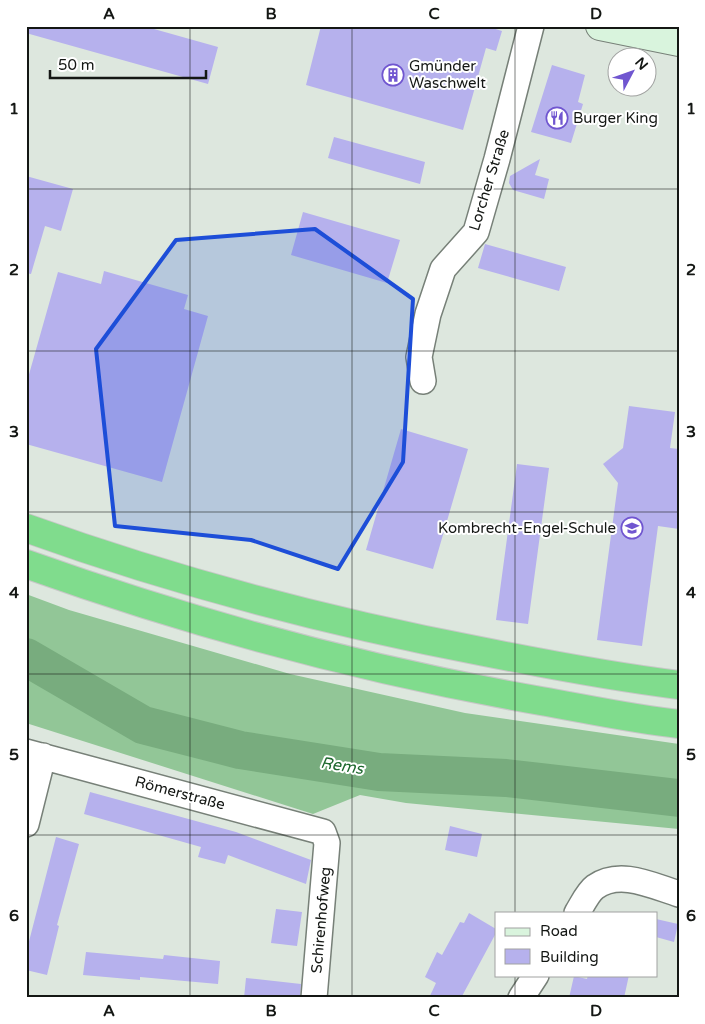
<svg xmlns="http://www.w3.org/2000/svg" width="705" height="1024" viewBox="0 0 705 1024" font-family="'Varela Round',sans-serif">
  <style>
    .forest { fill: #92c697 }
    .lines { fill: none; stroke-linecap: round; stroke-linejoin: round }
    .river { stroke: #78ac7e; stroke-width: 38 }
    .building { fill: #b6b1ed }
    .street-casing { stroke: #778078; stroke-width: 28 }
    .secondary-casing { stroke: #778078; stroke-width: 30 }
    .highway-casing { stroke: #c7c7c7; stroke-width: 30 }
    .street { stroke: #fff; stroke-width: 25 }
    .secondary { stroke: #d9f4dd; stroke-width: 28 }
    .highway { stroke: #80dc8d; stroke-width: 28 }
    .marked { fill: #1d4ed8; fill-opacity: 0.2; stroke: #1d4ed8; stroke-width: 4; stroke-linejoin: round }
    .grid { fill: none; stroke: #141714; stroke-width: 1; stroke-opacity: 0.55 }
    .labels { text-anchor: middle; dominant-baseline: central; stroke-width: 4; stroke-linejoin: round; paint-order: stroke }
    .poi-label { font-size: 15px; fill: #141714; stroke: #fff; text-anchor: start }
    .street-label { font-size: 15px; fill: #141714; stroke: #fff }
    .water-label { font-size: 16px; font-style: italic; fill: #1e682e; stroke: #fff }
    .neatline { fill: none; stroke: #141714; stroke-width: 2 }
    .grid-label { font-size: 16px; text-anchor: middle; font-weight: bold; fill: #141714 }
  </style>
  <rect width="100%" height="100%" fill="#dde7de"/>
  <path class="forest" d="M26 594 69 610 290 674 465 713 679 744V829L406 803 360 795 313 814 26 723Z"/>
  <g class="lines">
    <path class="river" d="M26 657 143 725 240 750 379 772 506 778 679 798"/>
  </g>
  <path class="building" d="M26 26H155L154 29 218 47 208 84 26 33Z
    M321 26H486L502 31 496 51 486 48 463 130 306 85Z
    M552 65 585 75 578 102 583 104 571 143 531 132Z
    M334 137 425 162 420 184 328 158Z
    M540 159 535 175 549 179 544 199 513 190 509 183 510 176Z
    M26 176 73 189 61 231 45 226 31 274 26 273Z
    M303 212 400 240 387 283 291 255Z
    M485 244 566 267 559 291 478 268Z
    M104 271 188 295 184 309 208 316 162 482 26 444V385L58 272 101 284Z
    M629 406 675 412 670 448 679 449V529L658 526 642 646 597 640 618 483 603 464 623 448Z
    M401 429 468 449 433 569 366 550Z
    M517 464 549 468 528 624 496 620Z
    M90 792 236 832 311 860 306 884 228 855 225 864 198 857 201 847 84 814Z
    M450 826 482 834 477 857 445 850Z
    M56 837 79 844 57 925 59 926 47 975 26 970V953Z
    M276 909 302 912 297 946 271 943Z
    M469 913 496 929V933L461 998H429L436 983 425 977 437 952 442 955 460 922 464 923Z
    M656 919 678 924 674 942 656 937Z
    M86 952 163 959 164 955 220 961 218 984 140 977V980L83 975Z
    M588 975H629L624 998H569L574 976 587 979Z
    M246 978 301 984 300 998H244Z"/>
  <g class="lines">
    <g class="street-casing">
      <path id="street" d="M423 381 419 357 428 314 443 269 476 232 497 159 531 26
        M26 752 323 832 327 843 314 998
        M26 824 43 756
        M577 913C582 905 588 892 595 887 620 869 653 886 679 894
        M521 998 536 975"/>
    </g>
    <g class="secondary-casing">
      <path id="secondary" d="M600 26 679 42"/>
    </g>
    <g class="highway-casing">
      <path id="highway" d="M26 528C176 582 329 622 485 652 550 665 614 677 679 685
        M26 564C194 624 365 670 541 701 587 709 632 719 679 724"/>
    </g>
    <use href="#street" class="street"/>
    <use href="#secondary" class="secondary"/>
    <use href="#highway" class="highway"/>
  </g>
  <path class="marked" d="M315 229 413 299 403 462 338 569 251 540 115 526 96 349 176 240Z"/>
  <path class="grid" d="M190 26V998M352 26V998M515 26V913M26 189H679M26 351H679M26 512H679M26 674H679M26 835H679M515 975V998"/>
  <defs>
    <g id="building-ring" transform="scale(1.125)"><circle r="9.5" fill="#fff" stroke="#7056d0" stroke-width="1.5"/><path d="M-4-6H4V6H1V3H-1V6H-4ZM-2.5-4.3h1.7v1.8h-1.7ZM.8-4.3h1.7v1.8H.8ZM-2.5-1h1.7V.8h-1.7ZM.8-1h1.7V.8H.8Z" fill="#7056d0"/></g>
    <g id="restaurant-ring" transform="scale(1.125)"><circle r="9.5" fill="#fff" stroke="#7056d0" stroke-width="1.5"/><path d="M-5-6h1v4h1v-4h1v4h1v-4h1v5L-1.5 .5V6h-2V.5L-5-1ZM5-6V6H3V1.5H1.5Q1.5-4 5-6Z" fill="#7056d0"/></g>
    <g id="university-ring" transform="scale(1.125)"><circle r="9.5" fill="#fff" stroke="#7056d0" stroke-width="1.5"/><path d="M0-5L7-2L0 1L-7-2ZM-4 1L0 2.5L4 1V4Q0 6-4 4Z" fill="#7056d0"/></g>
  </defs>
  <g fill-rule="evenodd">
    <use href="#building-ring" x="393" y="75"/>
    <use href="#restaurant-ring" x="557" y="118"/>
    <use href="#university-ring" x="632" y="528"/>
  </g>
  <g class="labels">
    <g class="poi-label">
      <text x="409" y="66">Gmünder<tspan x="409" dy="17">Waschwelt</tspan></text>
      <text x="573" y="118">Burger King</text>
      <text x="616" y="528" text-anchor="end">Kombrecht-Engel-Schule</text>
    </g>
    <g class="street-label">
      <text transform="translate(489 180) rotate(-73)">Lorcher Straße</text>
      <text transform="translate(180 793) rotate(15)">Römerstraße</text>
      <text transform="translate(321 920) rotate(-85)">Schirenhofweg</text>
    </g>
    <g class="water-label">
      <text transform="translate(342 766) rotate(9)">Rems</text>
    </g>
  </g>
  <rect width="705" height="1024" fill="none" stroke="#ffffff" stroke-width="55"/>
  <rect x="495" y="912" width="162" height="65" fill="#ffffff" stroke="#a1a2a1"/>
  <rect x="505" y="928" width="25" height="8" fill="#d9f4dd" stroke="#a1a2a1"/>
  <text x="540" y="936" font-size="15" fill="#141714">Road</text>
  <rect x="505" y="949" width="25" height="15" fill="#b6b1ed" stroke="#a1a2a1"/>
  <text x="540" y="962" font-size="15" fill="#141714">Building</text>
  <g transform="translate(632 72) rotate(49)"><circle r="24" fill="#ffffff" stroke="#a1a2a1"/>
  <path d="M0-4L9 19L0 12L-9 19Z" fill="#7056d0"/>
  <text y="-8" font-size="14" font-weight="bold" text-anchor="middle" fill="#141714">N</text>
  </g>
  <path d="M50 70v8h156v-8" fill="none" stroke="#141714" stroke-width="2.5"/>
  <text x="58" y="70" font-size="15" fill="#141714" stroke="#ffffff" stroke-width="4" paint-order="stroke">50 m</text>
  <rect x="28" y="28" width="650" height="968" class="neatline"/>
  <g class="grid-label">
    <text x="109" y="19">A</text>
    <text x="271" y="19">B</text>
    <text x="434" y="19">C</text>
    <text x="596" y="19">D</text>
    <text x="14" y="114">1</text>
    <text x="691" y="114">1</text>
    <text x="14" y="275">2</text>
    <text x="691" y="275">2</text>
    <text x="14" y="437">3</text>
    <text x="691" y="437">3</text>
    <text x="14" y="598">4</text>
    <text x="691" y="598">4</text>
    <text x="14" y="760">5</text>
    <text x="691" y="760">5</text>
    <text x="14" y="921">6</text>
    <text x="691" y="921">6</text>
    <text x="109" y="1016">A</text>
    <text x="271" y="1016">B</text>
    <text x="434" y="1016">C</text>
    <text x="596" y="1016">D</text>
  </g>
</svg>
